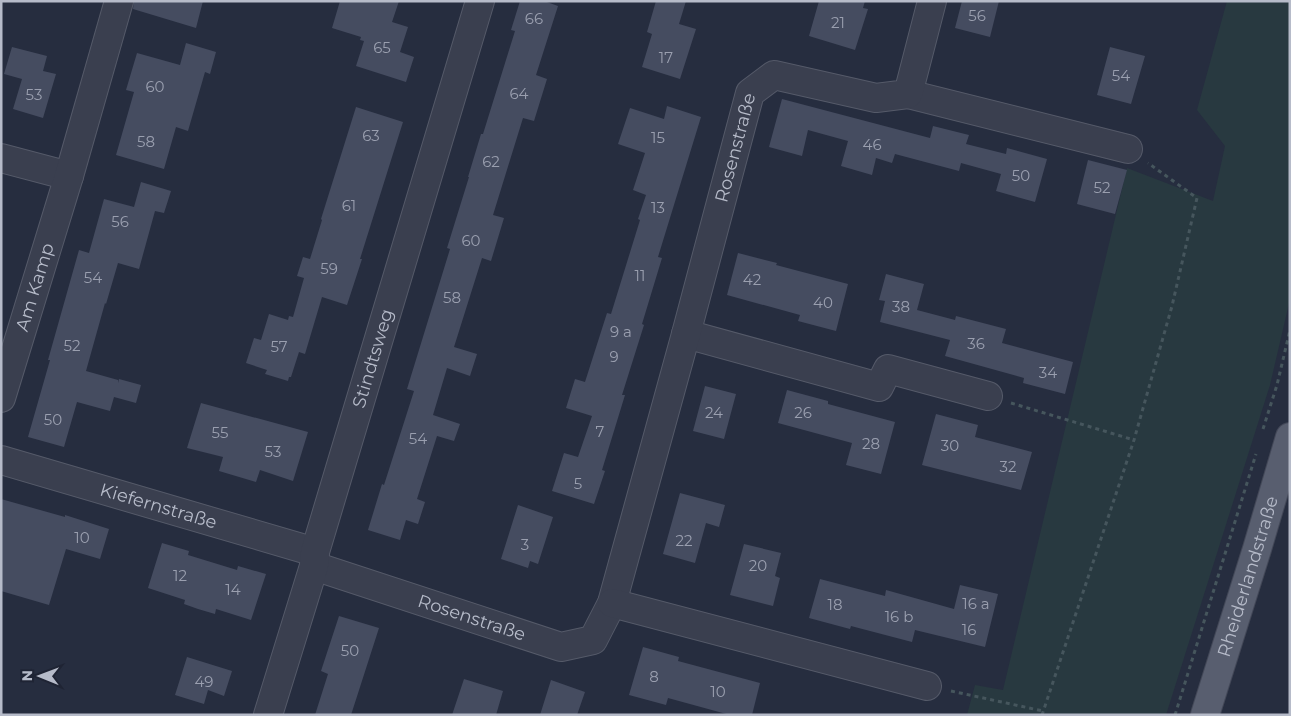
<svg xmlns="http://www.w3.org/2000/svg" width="1291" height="716" viewBox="0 0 1291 716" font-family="Montserrat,sans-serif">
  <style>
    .green { fill: #283940 }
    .building { fill: #454c60 }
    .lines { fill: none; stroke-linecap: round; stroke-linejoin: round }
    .minor-casing { stroke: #555a69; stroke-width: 30 }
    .major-casing { stroke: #434858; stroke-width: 30 }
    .path { stroke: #46565d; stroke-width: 3; stroke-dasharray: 4 4; stroke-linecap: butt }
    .minor { stroke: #3a3f4f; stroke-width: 28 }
    .major { stroke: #585e6f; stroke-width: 28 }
    .labels { text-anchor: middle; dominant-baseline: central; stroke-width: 4; stroke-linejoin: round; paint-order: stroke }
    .number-label { font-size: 15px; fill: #9a9faf }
    .street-label { font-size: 18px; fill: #b6bbc9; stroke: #1f2434 }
  </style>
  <rect width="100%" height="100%" fill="#262d3f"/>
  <path class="green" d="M1227 1H1290V299L1270 385 1166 715H967L975 685 1003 690 1127 168 1213 201 1225 146 1197 110Z"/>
  <path class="building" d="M134 1H203L196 28 133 9Z
    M340 1H399L392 22 408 27 400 52 414 57 406 82 356 66 364 41 360 40 361 37 332 28Z
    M520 1H544L558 6 536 75 547 79 534 121 523 118 493 215 504 218 491 261 482 258 454 347 477 354 470 376 447 368 433 415 460 424 454 441 437 436 417 499 425 502 418 524 406 520 400 540 368 530 382 484 384 485 414 391 407 389 450 249 447 248 469 177H468L481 134H483L515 31 511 30Z
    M656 1H686L679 24 696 29 680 79 642 67 652 34 647 32Z
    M819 1H865L863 8 868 9 855 50 809 36Z
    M962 1H999L990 37 955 28Z
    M186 43 216 52 210 74 205 72 188 131 176 127 164 169 116 155 134 92 126 90 137 53 180 65Z
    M12 47 47 56 43 71 56 74 43 118 13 109 22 79 4 74Z
    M1110 47 1145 56 1131 104 1097 95Z
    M782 99 930 138 933 126 969 135 966 144 1006 154 1007 148 1047 159 1035 202 996 191 1001 174 961 163 959 171 895 154 892 163 876 158 872 175 841 166 848 141 808 130 802 156 769 147Z
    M667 106 701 117 658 257 662 258 642 324 644 325 622 395H625L602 470 605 471 594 504 552 491 564 453 578 457 592 416 566 408 575 379 585 382 607 313 611 314 640 220 638 219 646 195 633 190 645 153 618 144 630 108 664 119Z
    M356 107 403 122 360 259H362L347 305 322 297 305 354 299 352 291 377H289L288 381 265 374 267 370 246 363 254 338 261 340 269 314 288 320 289 316 293 317 304 278 297 276 303 257 310 259 322 220 321 219Z
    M1088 160 1127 170 1115 214 1077 204Z
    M141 182 171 191 164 213 155 211 139 269 118 263 106 304 105 303 86 371 118 380V383L119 379 141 385 136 403 114 397 110 411 77 402 64 447 28 437 50 360H48L79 250 89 253 104 199 134 207Z
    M738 253 777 263 776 265 848 284 836 331 798 321 800 315 727 295Z
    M886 274 924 284 917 310 955 320 956 316 1006 329 1002 343 1073 362 1065 394 1023 383 1024 378 945 356 950 340 880 322 885 301 879 300Z
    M705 386 736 394 724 439 693 431Z
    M787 390 828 401V404L895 422 881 474 846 465 852 443 778 423Z
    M201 403 308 432 293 481 260 470 256 482 219 471 223 457 187 448Z
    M936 414 978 425 975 437 1032 452 1021 490 922 465Z
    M680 493 725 505 719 527 706 523 695 563 663 554Z
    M1 499 65 517V515L109 529 100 559 66 549 49 605 1 591Z
    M518 505 553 517 538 564 530 561 528 568 501 559Z
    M162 543 189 551 188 555 237 570 238 566 266 574 251 620 216 609 215 614 198 609 184 604 185 600 148 588Z
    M744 544 781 553 775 576 780 578 773 606 730 595Z
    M820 579 885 596 886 590 954 609 960 585 998 594 985 647 915 630 912 642 851 626 850 629 809 618Z
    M339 616 379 628 351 715H315L328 674 321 671Z
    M643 647 679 657 678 661 760 683 752 715H730L668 698 666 705 629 695Z
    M187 657 232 671 224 696 208 690 204 704 175 695Z
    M464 679 503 691 496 715H452Z
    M551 680 585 692 577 715H540Z"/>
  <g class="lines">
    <g class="minor-casing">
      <g id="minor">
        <path d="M908 94 1128 149"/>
        <path d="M1 158 69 176"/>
        <path d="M686 334 879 387 888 369 988 396"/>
        <path id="s1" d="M1 398 69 176 119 1"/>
        <path id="s2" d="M1 460 315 552"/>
        <path id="s3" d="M314 566 561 647 593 640 612 603 686 334 750 93 774 75 876 98 908 94 932 1"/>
        <path d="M612 603 927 686"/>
        <path id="s4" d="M268 715 314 566 315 552 480 1"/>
      </g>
    </g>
    <g class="major-casing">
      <g id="major">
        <path id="s5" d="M1205 715 1257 549 1290 437"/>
      </g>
    </g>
    <path class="path" d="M1011 403 1134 440
      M1263 429 1277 385 1290 330
      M951 691 1043 711
      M1042 715 1134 440 1172 306 1197 198 1148 163
      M1175 715 1256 454"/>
    <use href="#minor" class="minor"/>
    <use href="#major" class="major"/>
  </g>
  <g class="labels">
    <g class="number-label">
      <text x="977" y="15">56</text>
      <text x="534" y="18">66</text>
      <text x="838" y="22">21</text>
      <text x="382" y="47">65</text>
      <text x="666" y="57">17</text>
      <text x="1121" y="75">54</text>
      <text x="155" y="86">60</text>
      <text x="519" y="93">64</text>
      <text x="34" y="94">53</text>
      <text x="371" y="135">63</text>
      <text x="658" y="137">15</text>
      <text x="146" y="141">58</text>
      <text x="872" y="144">46</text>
      <text x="491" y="161">62</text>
      <text x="1021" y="175">50</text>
      <text x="1102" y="187">52</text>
      <text x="349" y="205">61</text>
      <text x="658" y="207">13</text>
      <text x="120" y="221">56</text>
      <text x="471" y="240">60</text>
      <text x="329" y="268">59</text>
      <text x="640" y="275">11</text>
      <text x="93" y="277">54</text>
      <text x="752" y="279">42</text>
      <text x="452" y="297">58</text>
      <text x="823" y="302">40</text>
      <text x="901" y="306">38</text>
      <text x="621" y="331">9 a</text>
      <text x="976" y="343">36</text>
      <text x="72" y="345">52</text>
      <text x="279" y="346">57</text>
      <text x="614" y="356">9</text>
      <text x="1048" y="372">34</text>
      <text x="714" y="412">24</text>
      <text x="803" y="412">26</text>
      <text x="53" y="419">50</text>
      <text x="600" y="431">7</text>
      <text x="220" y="432">55</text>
      <text x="418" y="438">54</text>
      <text x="871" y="443">28</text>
      <text x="950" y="445">30</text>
      <text x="273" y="451">53</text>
      <text x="1008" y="466">32</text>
      <text x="578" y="483">5</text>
      <text x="82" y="537">10</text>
      <text x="684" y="540">22</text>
      <text x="525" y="544">3</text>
      <text x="758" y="565">20</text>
      <text x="180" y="575">12</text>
      <text x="233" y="589">14</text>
      <text x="976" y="603">16 a</text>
      <text x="835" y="604">18</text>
      <text x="899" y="616">16 b</text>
      <text x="969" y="629">16</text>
      <text x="350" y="650">50</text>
      <text x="654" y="676">8</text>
      <text x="204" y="681">49</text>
      <text x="718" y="691">10</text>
    </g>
    <g class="street-label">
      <text stroke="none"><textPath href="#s3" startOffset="806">Rosenstraße</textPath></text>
      <text stroke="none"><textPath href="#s1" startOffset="116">Am Kamp</textPath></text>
      <text stroke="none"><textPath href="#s4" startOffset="372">Stindtsweg</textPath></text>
      <text stroke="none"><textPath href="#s2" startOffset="164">Kiefernstraße</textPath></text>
      <text stroke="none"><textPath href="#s5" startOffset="145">Rheiderlandstraße</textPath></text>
      <text stroke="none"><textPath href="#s3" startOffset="166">Rosenstraße</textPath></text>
    </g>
  </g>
  <rect width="1291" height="716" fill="none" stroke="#b6bbc9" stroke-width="5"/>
  <g transform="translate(40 676) rotate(271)" stroke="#1f2434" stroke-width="4" paint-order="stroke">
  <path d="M0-4L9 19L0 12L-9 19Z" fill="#b6bbc9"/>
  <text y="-8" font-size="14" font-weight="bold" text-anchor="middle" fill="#b6bbc9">N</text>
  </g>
</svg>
